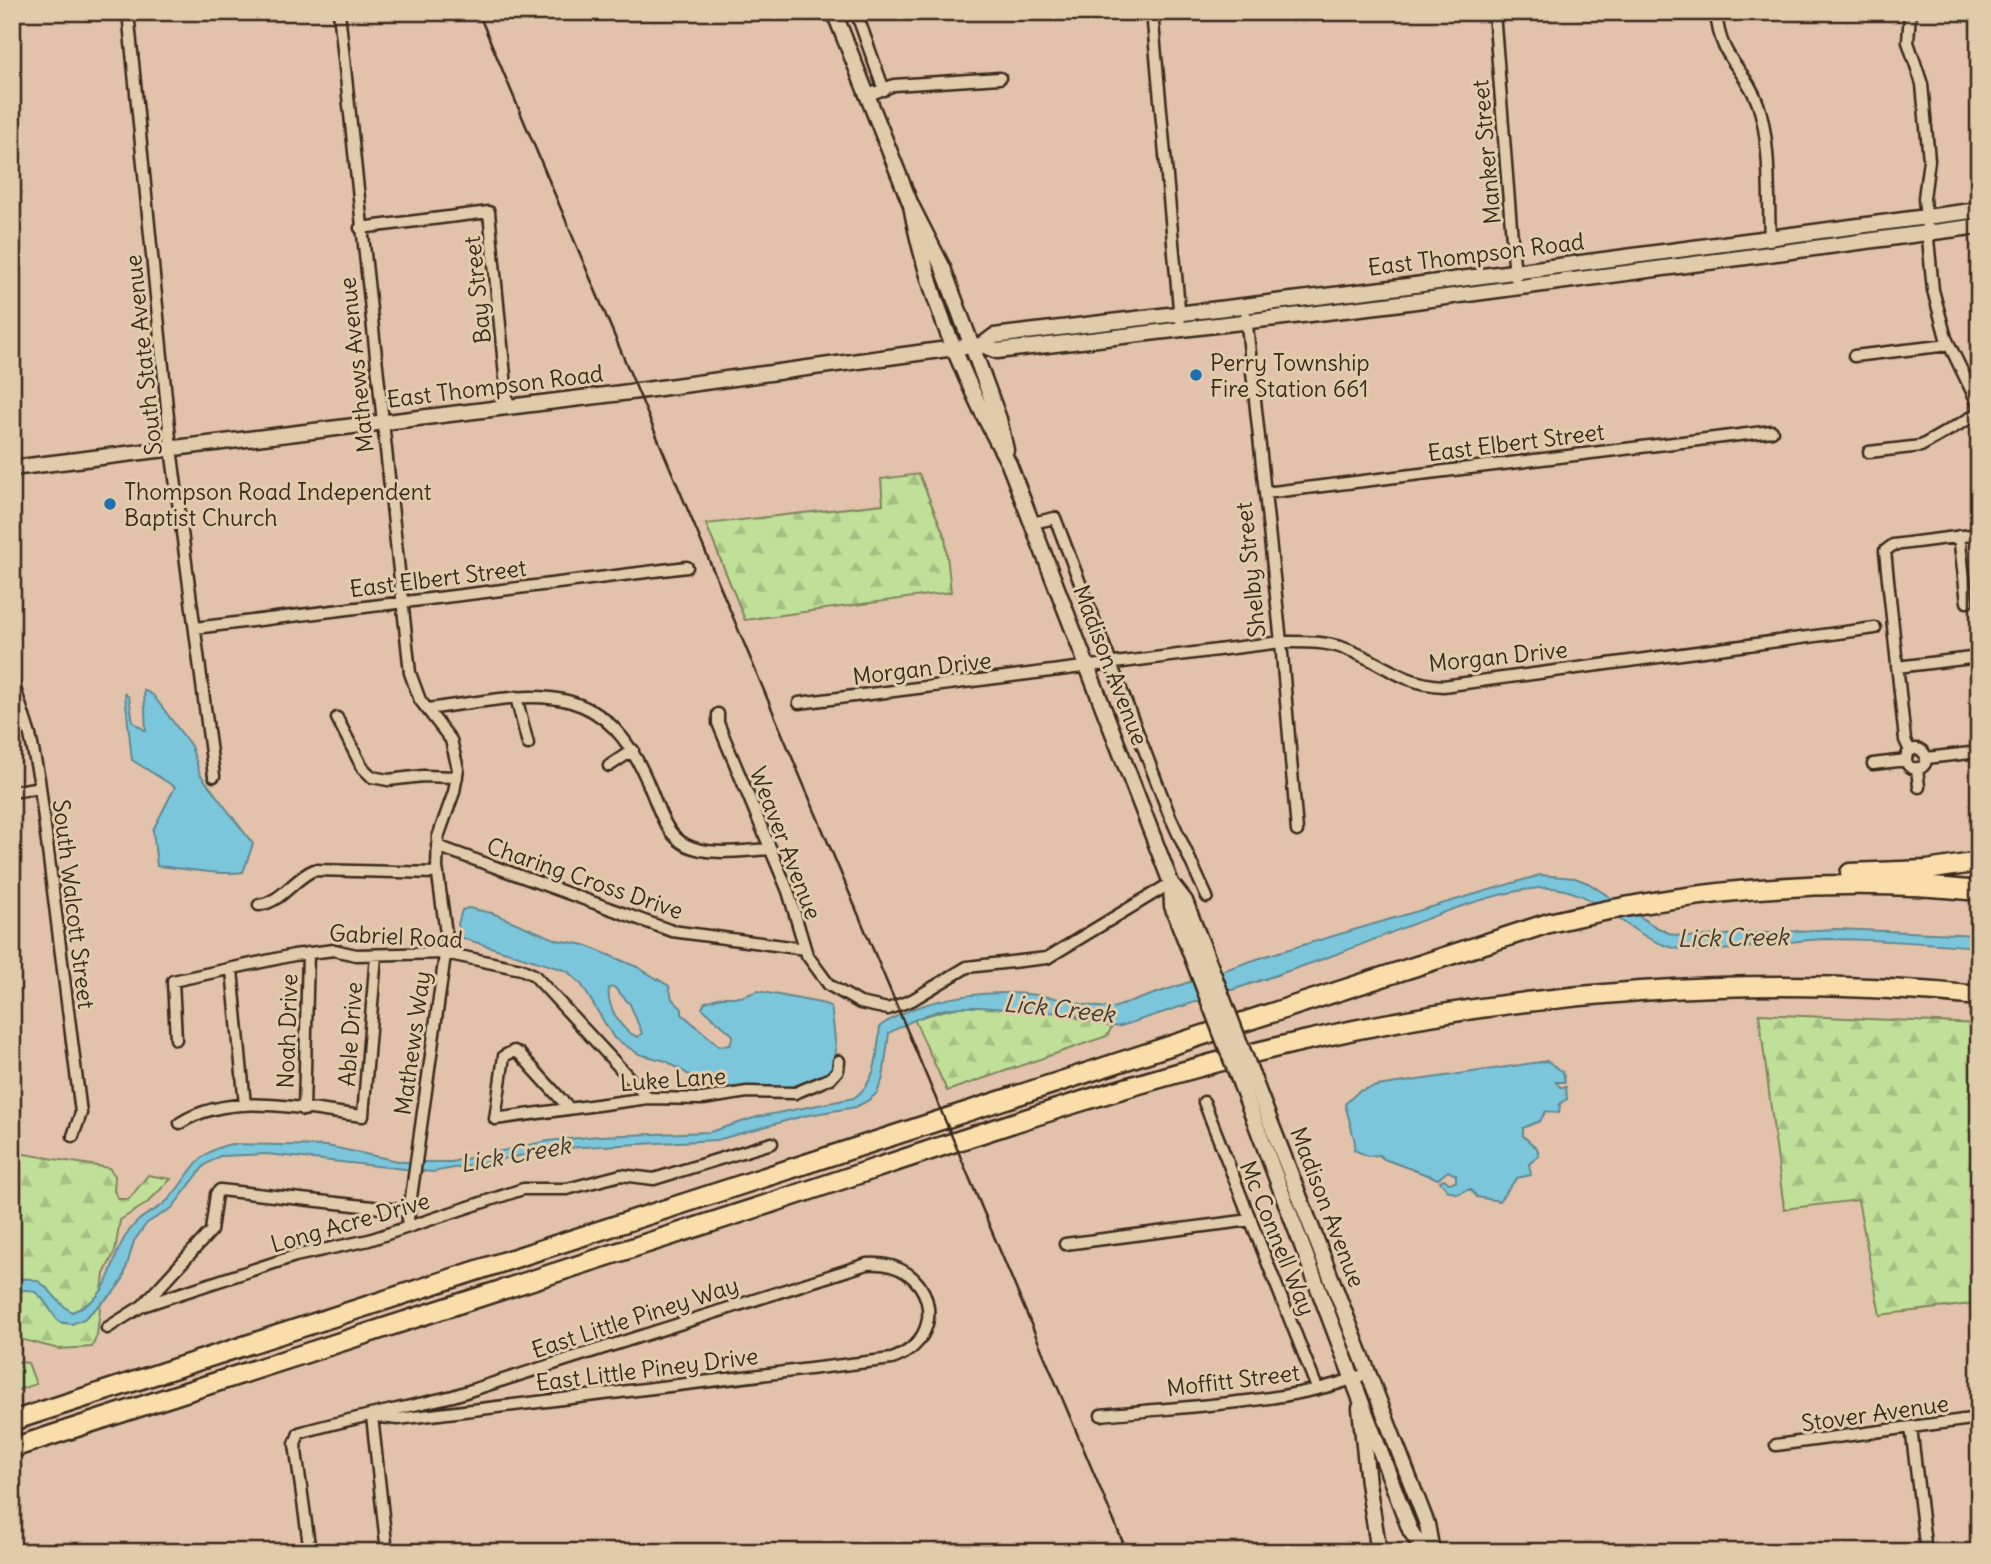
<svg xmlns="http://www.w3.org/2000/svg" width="1991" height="1564" viewBox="0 0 1991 1564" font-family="Delius,sans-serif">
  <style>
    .forest { fill: url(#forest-firs); stroke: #7e855c; stroke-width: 2 }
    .water { fill: #7cc6dc; stroke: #628890; stroke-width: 2; fill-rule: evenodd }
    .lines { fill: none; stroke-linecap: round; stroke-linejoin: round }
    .minor-casing { stroke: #3b2a1e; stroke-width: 15 }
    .secondary-casing { stroke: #3b2a1e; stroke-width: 19 }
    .motorway-casing { stroke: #3b2a1e; stroke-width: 23 }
    .minor { stroke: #e0ccab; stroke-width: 10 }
    .secondary { stroke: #e0ccab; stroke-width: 14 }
    .motorway { stroke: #f9deab; stroke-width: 18 }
    .rail { stroke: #3b2a1e; stroke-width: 2.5 }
    .secondary-bridge-casing { stroke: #3b2a1e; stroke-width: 19; stroke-linecap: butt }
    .secondary-bridge { stroke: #e0ccab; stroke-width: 14 }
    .poi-dot { fill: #1f6fb2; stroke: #e0ccab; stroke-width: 2.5 }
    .labels { text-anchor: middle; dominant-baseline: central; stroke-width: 6; stroke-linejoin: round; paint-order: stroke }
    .street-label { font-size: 23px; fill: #3b2a1e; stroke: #e0ccab }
    .poi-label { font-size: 23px; fill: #3b2a1e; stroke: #e0ccab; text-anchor: start }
    .water-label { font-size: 24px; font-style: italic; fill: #423a31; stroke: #e0ccab }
  </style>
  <defs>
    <pattern id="forest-firs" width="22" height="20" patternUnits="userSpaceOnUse" patternTransform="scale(1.75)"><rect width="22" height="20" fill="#c0e099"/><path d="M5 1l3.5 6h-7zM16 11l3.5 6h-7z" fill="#a6c083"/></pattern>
  </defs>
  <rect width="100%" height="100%" fill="#e2c2aa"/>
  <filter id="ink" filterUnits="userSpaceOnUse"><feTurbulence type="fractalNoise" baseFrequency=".0143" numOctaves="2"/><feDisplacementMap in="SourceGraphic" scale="14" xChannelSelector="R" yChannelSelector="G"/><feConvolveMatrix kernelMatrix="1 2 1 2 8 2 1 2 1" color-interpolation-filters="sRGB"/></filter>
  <g filter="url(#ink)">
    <path class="forest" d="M919 474 945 537 951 592 745 620 706 524 883 504 881 479Z
      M968 1004 1051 1011 1112 1027 1107 1036 947 1091 914 1019Z
      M1759 1014 1979 1024V1303L1880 1315 1858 1200 1784 1209Z
      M12 1152 109 1168 115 1176 114 1191 119 1199H129L148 1175 171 1179 146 1204 120 1220 115 1251 104 1274 97 1335 92 1347 59 1349 12 1337Z
      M12 1361 28 1363 36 1384 12 1392Z"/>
    <path class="water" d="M144 690 153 695 191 746 200 774 253 844 243 872C220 876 183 868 157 866L153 830 175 787 132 760 125 694 129 697 133 722 146 731Z
      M1540 875 1575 878 1588 883 1656 927 1671 934 1686 937 1836 929 1979 935V947C1928 943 1877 939 1825 939 1781 940 1706 959 1667 946 1621 931 1591 883 1539 888 1478 894 1400 930 1342 952 1269 979 1195 1002 1121 1026 1102 1028 1087 1018 1069 1014 1056 1012 1043 1012 1030 1011 966 1006 949 999 889 1033L883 1078 877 1093 869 1100 856 1107 803 1116 717 1140 563 1148 432 1172 267 1154 220 1156 205 1165 172 1208 147 1223 134 1241 123 1279 113 1293 84 1319 72 1324 59 1322C45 1305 38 1279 12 1295V1281C47 1270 49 1299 72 1312 115 1295 106 1268 125 1237 140 1212 153 1215 169 1199 192 1174 194 1152 231 1144L327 1146 403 1162H451L548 1141 599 1136 710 1132 757 1117 854 1098C878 1081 877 1054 880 1026 928 994 999 987 1055 998 1075 1002 1092 1008 1113 1008L1269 955Z
      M468 908 492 913 557 940 585 945 637 967 669 986 672 999 682 1009V1014L719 1046 730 1045 733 1035 702 1008 705 1002 721 997H741L758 991 825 1004 831 1007 832 1013 836 1049 833 1069 815 1081 787 1089 732 1087 696 1079 666 1061 639 1054 614 1038 581 984 567 971 462 938 458 924 462 910ZM614 987 630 1004 642 1033 638 1037C621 1032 606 1005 609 988Z
      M1547 1061 1563 1072 1565 1082H1556L1560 1087H1566L1567 1099 1560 1104 1559 1113 1546 1111 1540 1121 1523 1128V1136L1537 1148 1539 1156 1529 1164 1531 1175 1517 1178 1499 1201 1477 1197 1470 1189 1457 1194 1447 1190 1440 1181 1444 1179 1449 1183 1456 1182V1175L1448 1171 1438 1179 1384 1159 1379 1155 1368 1156 1354 1150 1355 1142 1345 1104 1359 1091 1377 1086Z"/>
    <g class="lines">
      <g class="minor-casing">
        <path id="minor" d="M128 12 171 448 214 776
          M339 12 410 673 420 700 451 740 458 769 454 792 438 837 437 868 447 941 407 1226
          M856 12 884 90
          M1152 12 1180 319
          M1494 12 1515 277
          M1716 12C1720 62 1744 65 1758 104 1771 141 1768 197 1770 238
          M1910 12 1908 42 1922 84 1929 160 1924 198 1933 290 1946 338 1979 406
          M866 96 894 85 1000 78
          M360 228 489 212 508 407
          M1246 316 1281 642 1297 831
          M1854 356 1949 345
          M1869 452 1921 446 1979 413
          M1265 493 1772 431
          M1032 523 1055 518 1169 814 1207 897
          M1959 536 1967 602
          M195 628 687 567
          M1897 667 1979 657
          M12 679 30 735 39 779 81 1113 73 1136
          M516 697 528 744
          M799 703 1281 642C1304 642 1325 641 1346 649 1383 662 1401 684 1443 686L1875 628
          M428 709C530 695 604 671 650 788 659 809 665 834 686 845 710 857 746 850 771 849
          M718 714V723L788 891 807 955 829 985 860 1003 888 1009 912 1000 967 967 1047 958 1171 883
          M337 718 362 767 372 777 388 780 423 776 457 777
          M1906 759a10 10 0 1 1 20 0a10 10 0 1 1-20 0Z
          M1910 751 1905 740 1885 551 1893 545 1979 534
          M1926 758 1979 752
          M1873 764 1906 760
          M609 766 633 750
          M1917 768 1919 787
          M12 792 40 787
          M437 846 672 931 805 949
          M259 905C282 902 293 879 314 870L438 873
          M232 970 245 1105
          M176 1039 173 981 294 955 334 950 356 955 445 953 521 969 534 975 648 1098
          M1204 1102 1317 1388
          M568 1107 520 1054 514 1051 504 1056 495 1119 648 1098 703 1099 747 1092 795 1093 831 1078 838 1070 839 1061
          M304 1110 308 953
          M180 1123C233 1090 305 1110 363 1116L376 955
          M1065 1244 1251 1220
          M144 1304 211 1231 216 1194 220 1190 408 1211
          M107 1328 142 1306 295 1256 369 1240 523 1189H567L621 1175 654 1179 772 1143
          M1101 1415C1181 1406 1295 1404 1368 1373
          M1911 1427 1926 1552
          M1776 1445 1979 1418
          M310 1552 295 1444 299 1433C351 1418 401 1409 453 1396L867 1264C932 1258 953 1337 892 1359L398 1419 372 1416 387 1552"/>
      </g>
      <g class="secondary-casing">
        <path id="secondary" d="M834 12 911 205 943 268 999 419 1006 450
          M911 205C927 295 966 385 1009 464L1171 883 1185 901 1203 947
          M982 345 994 336 1400 287 1979 210
          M12 468 638 391 955 348 982 345 997 351 1386 305 1979 226
          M1171 883 1172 906 1190 952
          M1254 1080 1427 1524 1432 1552
          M1241 1085 1410 1530 1424 1552
          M1360 1408 1368 1483 1379 1552"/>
      </g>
      <g class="motorway-casing">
        <path id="motorway" d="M1850 873 1927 870 1979 862
          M12 1421 1549 923C1691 889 1834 876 1979 891
          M12 1448C265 1366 518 1284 771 1203 945 1146 1120 1083 1299 1042 1520 991 1753 973 1979 996"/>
      </g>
      <use href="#minor" class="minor"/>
      <use href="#secondary" class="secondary"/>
      <use href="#motorway" class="motorway"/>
      <path class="rail" d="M478 12 1127 1552"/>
      <g class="secondary-bridge-casing">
        <path id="secondary-bridge" d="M1203 947 1254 1080
          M1190 952 1241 1085"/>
      </g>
      <use href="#secondary-bridge" class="secondary-bridge"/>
    </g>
  </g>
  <g class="poi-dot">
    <circle cx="1196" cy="375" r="7"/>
    <circle cx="110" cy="504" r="7"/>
  </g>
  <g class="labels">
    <g class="street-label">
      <text transform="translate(1486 152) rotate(-95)">Manker Street</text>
      <text transform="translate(1476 254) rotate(-7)">East Thompson Road</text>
      <text transform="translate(477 290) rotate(-96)">Bay Street</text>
      <text transform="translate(143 355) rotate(-96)">South State Avenue</text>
      <text transform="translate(356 365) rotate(-96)">Mathews Avenue</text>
      <text transform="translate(495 386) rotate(-7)">East Thompson Road</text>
      <text transform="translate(1516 442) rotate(-7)">East Elbert Street</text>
      <text transform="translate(1250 570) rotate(-96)">Shelby Street</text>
      <text transform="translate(438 578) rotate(-7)">East Elbert Street</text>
      <text transform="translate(1498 656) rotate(-6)">Morgan Drive</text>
      <text transform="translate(1111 665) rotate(69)">Madison Avenue</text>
      <text transform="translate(922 668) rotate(-7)">Morgan Drive</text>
      <text transform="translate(786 843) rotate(69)">Weaver Avenue</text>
      <text transform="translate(585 878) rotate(19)">Charing Cross Drive</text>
      <text transform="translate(74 904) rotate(83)">South Walcott Street</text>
      <text transform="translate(396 936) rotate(3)">Gabriel Road</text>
      <text transform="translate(287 1031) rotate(-88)">Noah Drive</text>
      <text transform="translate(350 1034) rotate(-86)">Able Drive</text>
      <text transform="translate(412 1043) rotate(-82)">Mathews Way</text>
      <text transform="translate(673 1079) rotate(-4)">Luke Lane</text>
      <text transform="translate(1328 1207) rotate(69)">Madison Avenue</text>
      <text transform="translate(350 1222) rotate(-16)">Long Acre Drive</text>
      <text transform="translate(1278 1238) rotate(68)">Mc Connell Way</text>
      <text transform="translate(635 1317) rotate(-18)">East Little Piney Way</text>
      <text transform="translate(647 1369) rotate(-7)">East Little Piney Drive</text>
      <text transform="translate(1233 1380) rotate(-7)">Moffitt Street</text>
      <text transform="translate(1875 1413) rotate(-8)">Stover Avenue</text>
    </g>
    <g class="poi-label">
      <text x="1210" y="362">Perry Township<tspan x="1210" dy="26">Fire Station 661</tspan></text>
      <text x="124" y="491">Thompson Road Independent<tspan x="124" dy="26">Baptist Church</tspan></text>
    </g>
    <g class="water-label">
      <text transform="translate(1733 937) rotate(-1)">Lick Creek</text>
      <text transform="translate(1059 1008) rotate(6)">Lick Creek</text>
      <text transform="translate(515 1154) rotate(-10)">Lick Creek</text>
    </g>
  </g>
  <rect width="1991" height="1564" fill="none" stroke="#e0ccab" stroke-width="42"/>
  <rect x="21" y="21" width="1949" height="1522" fill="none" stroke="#3b2a1e" stroke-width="2.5" filter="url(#ink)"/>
</svg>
